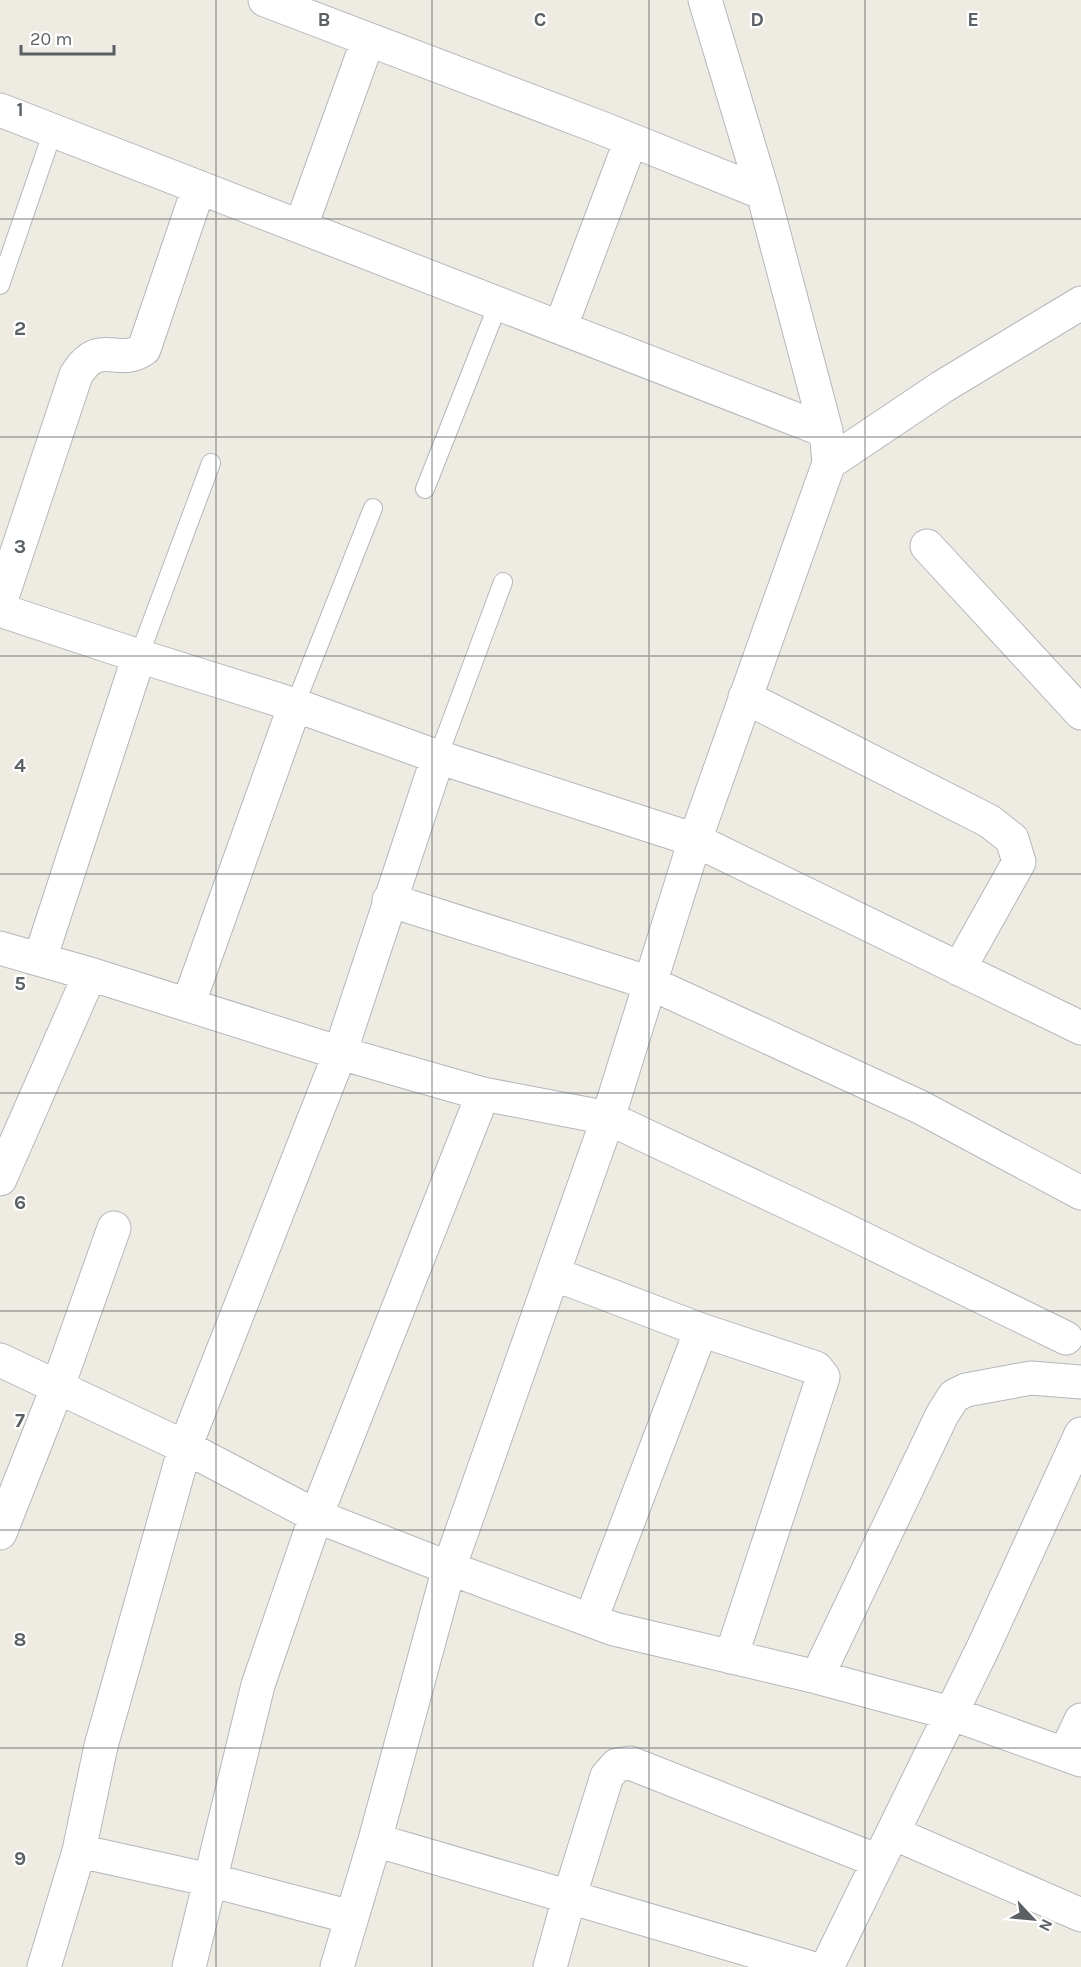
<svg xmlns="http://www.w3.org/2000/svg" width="1081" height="1967" viewBox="0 0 1081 1967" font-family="Karla,sans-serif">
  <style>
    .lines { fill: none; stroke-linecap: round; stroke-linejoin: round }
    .service-casing { stroke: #b4b7bb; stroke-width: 20 }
    .minor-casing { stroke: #b4b7bb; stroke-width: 35 }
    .service { stroke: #fff; stroke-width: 18 }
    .minor { stroke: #fff; stroke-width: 33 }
    .grid { fill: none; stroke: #5b6064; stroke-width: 1.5; stroke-opacity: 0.55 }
    .grid-label { font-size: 20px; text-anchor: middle; font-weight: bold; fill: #5b6064; stroke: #fff; stroke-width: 4.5; stroke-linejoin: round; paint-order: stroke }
  </style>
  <rect width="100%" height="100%" fill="#eeebe3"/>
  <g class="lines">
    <g class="service-casing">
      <path id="service" d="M0 285 53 131
        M425 489 499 302
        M139 656 211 463
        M295 705 373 508
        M438 757 503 582"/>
    </g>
    <g class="minor-casing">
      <path id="minor" d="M265 0 604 129 763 193
        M0 110 826 431
        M301 226 368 40
        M561 326 631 140
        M829 463 942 387 1081 303
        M927 546 1081 713
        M0 603 76 375C100 336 117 368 144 349L199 187
        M0 610 139 656 295 705 438 757 695 840 1081 1028
        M745 697 989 821 1012 839 1019 862 959 969
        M389 900 650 983 920 1107 1081 1193
        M0 948 90 974 340 1053 483 1094 608 1118 829 1222 1066 1338
        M40 959 139 656
        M188 1005 295 705
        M0 1179 90 974
        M554 1274 701 1330 816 1368 823 1377 731 1657
        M0 1360 185 1447 316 1516 449 1568 614 1629 817 1677 950 1713 1081 1760
        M0 1533 58 1386 114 1228
        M591 1619 701 1330
        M817 1677 942 1415 954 1396 966 1390 1031 1378 1081 1382
        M1065 1754 1081 1720
        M893 1833 1081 1915
        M375 1840 808 1967
        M79 1851 210 1880 351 1917
        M44 1967 79 1851 101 1746 185 1447 340 1053 438 757
        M189 1967 258 1685 316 1516 483 1094
        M337 1967 375 1840 449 1568 608 1118 695 840 829 463 826 431 763 193 705 0
        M550 1967 569 1898 607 1776 617 1765 630 1763 878 1861
        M827 1967 983 1648 1081 1434"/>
    </g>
    <use href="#service" class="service"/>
    <use href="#minor" class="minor"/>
  </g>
  <path class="grid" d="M216 0V1967M432 0V1967M649 0V1967M865 0V1967M0 219H1081M0 437H1081M0 656H1081M0 874H1081M0 1093H1081M0 1311H1081M0 1530H1081M0 1748H1081"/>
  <g class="grid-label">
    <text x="324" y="26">B</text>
    <text x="540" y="26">C</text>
    <text x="757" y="26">D</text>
    <text x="973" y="26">E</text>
    <text x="20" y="116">1</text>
    <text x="20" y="335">2</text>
    <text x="20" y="553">3</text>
    <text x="20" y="772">4</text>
    <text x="20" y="990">5</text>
    <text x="20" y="1209">6</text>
    <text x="20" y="1427">7</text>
    <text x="20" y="1646">8</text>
    <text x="20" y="1865">9</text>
  </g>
  <g transform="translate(1033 1919) rotate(116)" stroke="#ffffff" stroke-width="4.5" paint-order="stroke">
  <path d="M0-4.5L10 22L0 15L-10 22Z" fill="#5b6064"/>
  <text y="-9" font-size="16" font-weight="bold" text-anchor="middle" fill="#5b6064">N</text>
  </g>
  <path d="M21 45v9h93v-9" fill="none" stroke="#5b6064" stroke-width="3"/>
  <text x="30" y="45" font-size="18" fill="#5b6064" stroke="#ffffff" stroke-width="4.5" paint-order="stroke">20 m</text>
</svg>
